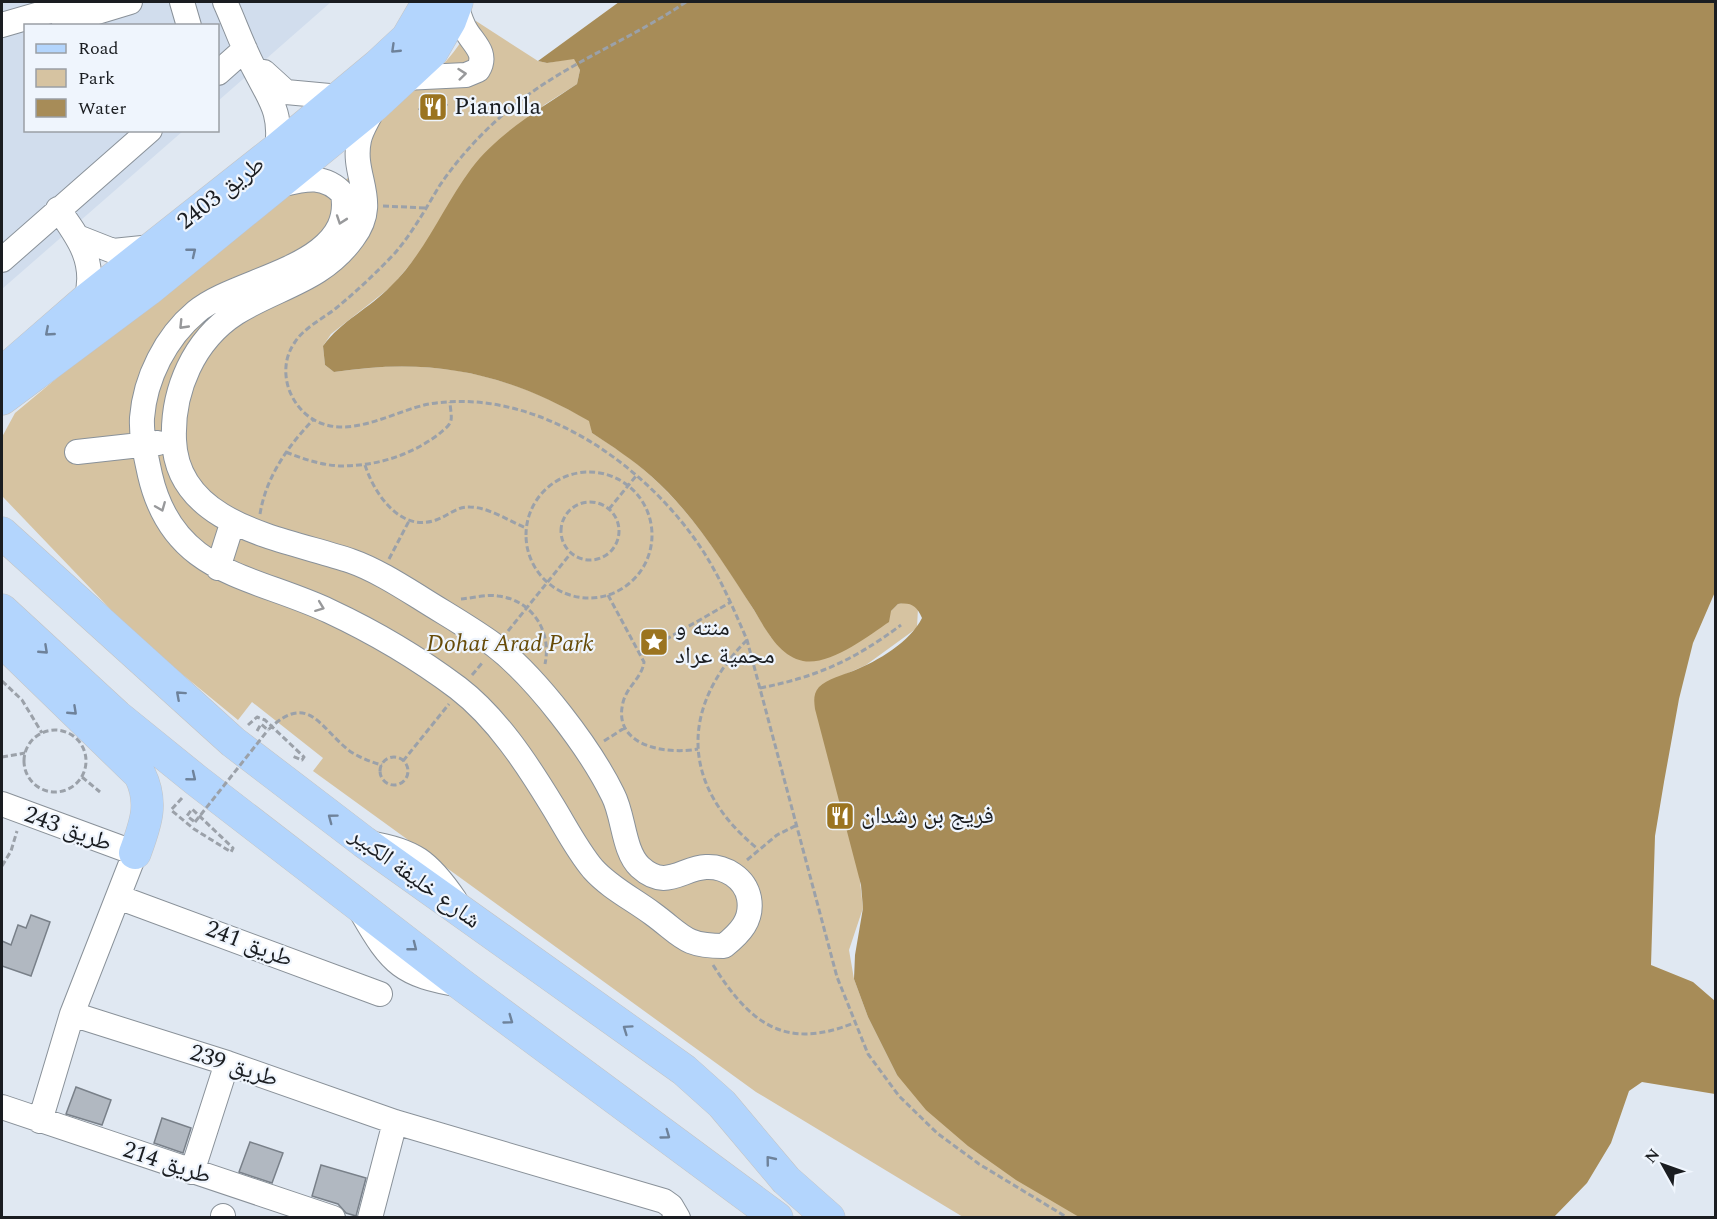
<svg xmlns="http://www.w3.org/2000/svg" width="1717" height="1219" viewBox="0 0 1717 1219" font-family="Spectral,'Noto Naskh Arabic',serif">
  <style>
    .built { fill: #d1dded }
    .green { fill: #d6c3a1 }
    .water { fill: #a78c58 }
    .building { fill: #b1b8c1; stroke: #798089; stroke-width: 1.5 }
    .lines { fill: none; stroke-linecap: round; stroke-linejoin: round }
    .minor-casing { stroke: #899199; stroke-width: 26 }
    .major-casing { stroke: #c3c4c5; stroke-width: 33 }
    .path { stroke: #9ba1a9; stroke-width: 3; stroke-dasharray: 6 3; stroke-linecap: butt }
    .minor { stroke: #fff; stroke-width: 24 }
    .major { stroke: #b3d5fd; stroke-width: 32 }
    .path-bridge { stroke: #9ba1a9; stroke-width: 3; stroke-dasharray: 6 3; stroke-linecap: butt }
    .oneway { stroke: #6e829a }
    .oneway2 { stroke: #98999b }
    .labels { text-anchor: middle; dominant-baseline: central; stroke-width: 4.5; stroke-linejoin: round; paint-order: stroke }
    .poi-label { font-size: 24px; fill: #1a1d21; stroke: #eff5fd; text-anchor: start }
    .street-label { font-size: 24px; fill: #1a1d21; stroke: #eff5fd }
    .park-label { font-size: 24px; font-style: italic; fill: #674b08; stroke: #eff5fd }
  </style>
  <rect width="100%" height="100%" fill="#e0e8f2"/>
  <path class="built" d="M2 2H331L218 101V26H26V130L183 131 2 289Z"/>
  <path class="green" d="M476 21 538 61 547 63 574 58 580 70 577 84 544 105 392 286 331 334 323 346 325 365 334 372C432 357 505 372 590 421L592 433C613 446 634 460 652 477 701 521 736 582 771 637L891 611 898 604 908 602 918 608 917 628 866 665 837 678 863 908 849 950 854 979 868 1017 897 1075 1079 1217H963L756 1092 313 771 323 758 252 702 238 720 138 638 3 497 2 437 15 413 272 199 311 183 330 190 366 166C360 105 405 104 439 69 453 55 464 37 476 21Z"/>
  <path class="water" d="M619 2H1715V592L1693 643 1679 699 1664 782 1655 836 1651 965 1693 982 1715 1001V1094L1642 1082 1629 1091 1611 1143 1587 1183 1553 1218 1079 1217 1016 1180 968 1146 926 1110 897 1075 868 1017 854 979 855 955 863 908 861 885 815 709C814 701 813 694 819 687 827 679 843 675 853 671 878 661 910 642 922 618 917 606 911 602 898 604L891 611 889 622C868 636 830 666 803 661 779 656 766 630 754 610 724 564 693 513 651 476 633 460 612 446 592 433L589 421C505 372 431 357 334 372L325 365 323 346C341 321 370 308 391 286 425 253 443 207 471 169 497 134 541 108 577 84L580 70 574 59 547 63 538 61Z"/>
  <path class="building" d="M438 94 447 105 428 120 419 109Z
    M31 915 50 922 31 976 2 966V941L11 945 18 925 26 928Z
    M76 1087 111 1100 102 1125 66 1114Z
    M162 1118 191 1128 183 1153 154 1143Z
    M250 1142 283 1153 272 1183 239 1172Z
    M321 1165 366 1178 356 1216 346 1213 338 1204 312 1196Z"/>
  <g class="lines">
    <g class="minor-casing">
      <path id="minor" d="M182 2 189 26
        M225 2C235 24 243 48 255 70 271 101 282 113 277 149
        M64 22 130 2
        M2 25 81 2
        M264 72 286 92 340 97
        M218 73 245 49
        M404 78 466 75 478 70C489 52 471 42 464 27 460 19 458 12 456 3
        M275 186C302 180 323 172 343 194 356 268 237 277 196 312 166 337 145 378 142 418 141 437 146 456 150 475 173 575 252 575 329 611 374 632 418 658 458 688 497 718 527 764 552 805 565 826 577 850 593 869 610 888 633 899 653 914 683 936 684 946 724 946 740 933 753 920 749 898 745 878 725 866 706 867 682 868 666 891 640 867 623 851 624 816 613 795 590 748 536 677 494 645 471 628 444 613 419 597 398 584 374 569 351 561 287 539 177 527 174 440 172 390 194 340 236 313 277 287 322 281 353 238 381 201 351 177 359 140 361 130 368 120 372 111
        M58 209C79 238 97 263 86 300
        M80 238 113 251 152 247
        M2 260 150 130
        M77 452 158 443
        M218 568 232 524
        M2 804 135 853 72 1014 40 1121
        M368 843C414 850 429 862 455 900
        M118 897 380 994
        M362 913C392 965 402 975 461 985
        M72 1014 227 1063 395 1122 664 1201 671 1206 678 1218
        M2 1107 333 1218
        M192 1172 227 1063
        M223 1216V1218
        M370 1218 395 1122"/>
    </g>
    <g class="major-casing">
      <path id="major" d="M2 373 86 300 277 149 378 65 407 38 428 2
        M2 399 148 290 375 105 432 52 450 21 457 2
        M2 533 233 742 364 842 684 1070 722 1104 786 1180 829 1218
        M2 610 117 716 196 780 462 985 777 1218
        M2 641 140 775C154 804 145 825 135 853"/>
    </g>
    <path class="path" d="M686 2C630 40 564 64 511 108 484 130 460 156 440 185 426 208 413 232 395 253 376 273 357 291 335 309 322 319 304 328 295 342 277 367 287 402 311 418 347 442 393 411 429 404 536 386 647 465 703 551 721 579 734 610 747 640L837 977 868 1054 899 1096 937 1133 979 1164 1068 1218
      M383 206 427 208
      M286 452C303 459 321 465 340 466 376 466 410 456 439 434 443 430 450 426 451 420 452 415 450 407 450 402
      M365 465C374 493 400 533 436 520 448 516 457 506 470 507 488 507 509 521 526 528
      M526 535a63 63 0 1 1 126 0a63 63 0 1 1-126 0Z
      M561 531a29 29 0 1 1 58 0a29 29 0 1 1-58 0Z
      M609 509 636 476
      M260 514C266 477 288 446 313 420
      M389 559 409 521
      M608 595 644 662C642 677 629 685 624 699 609 746 666 755 698 749
      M461 599C473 598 487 594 498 596 532 600 552 631 545 664
      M508 631 571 553
      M747 640C678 709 682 788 758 849
      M642 653 731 602
      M472 675 483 662
      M2 681 22 700 42 733
      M760 688C817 677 854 660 901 625
      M248 725 257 717 265 720 304 757 302 760 292 756
      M24 761a31 31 0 1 1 62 0a31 31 0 1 1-62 0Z
      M257 731 261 724 268 730C309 690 320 729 351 752 361 758 371 762 382 765
      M604 741 626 727
      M2 757 25 753
      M380 771a14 14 0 1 1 28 0a14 14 0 1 1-28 0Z
      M403 761 449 704
      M82 777 100 792
      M182 798 171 810 194 829 231 852 233 848 192 809 187 816 195 822
      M747 860 777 835 797 825
      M2 866 11 851 17 831
      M713 965C750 1023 784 1051 854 1023"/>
    <use href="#minor" class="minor"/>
    <use href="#major" class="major"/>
    <path class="path-bridge" d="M195 822 268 730"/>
  </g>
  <defs><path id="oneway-chevron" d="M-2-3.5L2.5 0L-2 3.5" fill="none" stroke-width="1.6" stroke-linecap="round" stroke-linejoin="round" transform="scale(1.5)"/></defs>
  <g class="oneway">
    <use href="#oneway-chevron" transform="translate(395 49) rotate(136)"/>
    <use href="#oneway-chevron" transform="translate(192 252) rotate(-39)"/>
    <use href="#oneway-chevron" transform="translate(49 332) rotate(139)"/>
    <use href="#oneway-chevron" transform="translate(44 650) rotate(43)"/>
    <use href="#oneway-chevron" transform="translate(180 695) rotate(-138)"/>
    <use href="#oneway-chevron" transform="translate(73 711) rotate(43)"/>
    <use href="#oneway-chevron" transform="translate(192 777) rotate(39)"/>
    <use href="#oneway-chevron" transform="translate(332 818) rotate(-143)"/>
    <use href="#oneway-chevron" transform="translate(413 947) rotate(38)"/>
    <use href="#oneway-chevron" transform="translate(509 1020) rotate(36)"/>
    <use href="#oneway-chevron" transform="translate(627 1029) rotate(-145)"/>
    <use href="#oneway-chevron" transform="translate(666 1135) rotate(36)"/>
    <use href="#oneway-chevron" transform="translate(770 1160) rotate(-129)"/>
  </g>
  <g class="oneway2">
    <use href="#oneway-chevron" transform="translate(462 74) rotate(-6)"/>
    <use href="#oneway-chevron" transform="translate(341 220) rotate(109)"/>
    <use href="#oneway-chevron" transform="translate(183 325) rotate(134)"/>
    <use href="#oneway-chevron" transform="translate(161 507) rotate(68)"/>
    <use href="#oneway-chevron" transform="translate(320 607) rotate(21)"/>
  </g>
  <defs>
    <g id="restaurant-square" transform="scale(1.5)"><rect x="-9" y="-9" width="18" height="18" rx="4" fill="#9b7420" stroke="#eff5fd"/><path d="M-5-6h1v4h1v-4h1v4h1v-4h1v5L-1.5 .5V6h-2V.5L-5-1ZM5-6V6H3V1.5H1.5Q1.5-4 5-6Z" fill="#fff"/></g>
    <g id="sight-square" transform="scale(1.5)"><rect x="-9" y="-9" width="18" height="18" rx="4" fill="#9b7420" stroke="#eff5fd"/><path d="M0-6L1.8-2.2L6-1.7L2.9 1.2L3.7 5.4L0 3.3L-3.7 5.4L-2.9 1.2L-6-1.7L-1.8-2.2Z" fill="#fff"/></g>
  </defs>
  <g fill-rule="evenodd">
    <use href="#restaurant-square" x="433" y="107"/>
    <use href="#sight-square" x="654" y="642"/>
    <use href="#restaurant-square" x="840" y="816"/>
  </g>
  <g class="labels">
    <g class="poi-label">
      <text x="454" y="107">Pianolla</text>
      <text x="675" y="628">منته و<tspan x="675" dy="28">محمية عراد</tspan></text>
      <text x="861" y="816">فريج بن رشدان</text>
    </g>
    <g class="street-label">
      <text transform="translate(221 193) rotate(-38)">طريق 2403</text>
      <text transform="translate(68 829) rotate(20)">طريق 243</text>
      <text transform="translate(415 878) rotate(36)">شارع خليفة الكبير</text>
      <text transform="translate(249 944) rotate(21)">طريق 241</text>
      <text transform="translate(234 1066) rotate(18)">طريق 239</text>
      <text transform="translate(167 1163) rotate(18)">طريق 214</text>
    </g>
    <g class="park-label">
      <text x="510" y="644">Dohat Arad Park</text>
    </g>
  </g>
  <rect width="1717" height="1219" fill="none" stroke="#1a1d21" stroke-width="6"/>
  <rect x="24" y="24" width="195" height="108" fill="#eff5fd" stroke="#9a9fa5" stroke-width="1.5"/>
  <rect x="36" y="44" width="30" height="9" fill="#b3d5fd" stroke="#9a9fa5" stroke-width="1.5"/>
  <text x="78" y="54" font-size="18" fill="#1a1d21">Road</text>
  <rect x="36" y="69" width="30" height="18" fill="#d6c3a1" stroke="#9a9fa5" stroke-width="1.5"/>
  <text x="78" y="84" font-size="18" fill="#1a1d21">Park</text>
  <rect x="36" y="99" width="30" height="18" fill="#a78c58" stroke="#9a9fa5" stroke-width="1.5"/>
  <text x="78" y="114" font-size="18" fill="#1a1d21">Water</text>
  <g transform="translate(1663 1165) rotate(310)" stroke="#eff5fd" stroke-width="4.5" paint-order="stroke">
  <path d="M0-4.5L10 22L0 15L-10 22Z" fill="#1a1d21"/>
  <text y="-9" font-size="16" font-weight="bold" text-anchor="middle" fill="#1a1d21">N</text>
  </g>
</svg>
